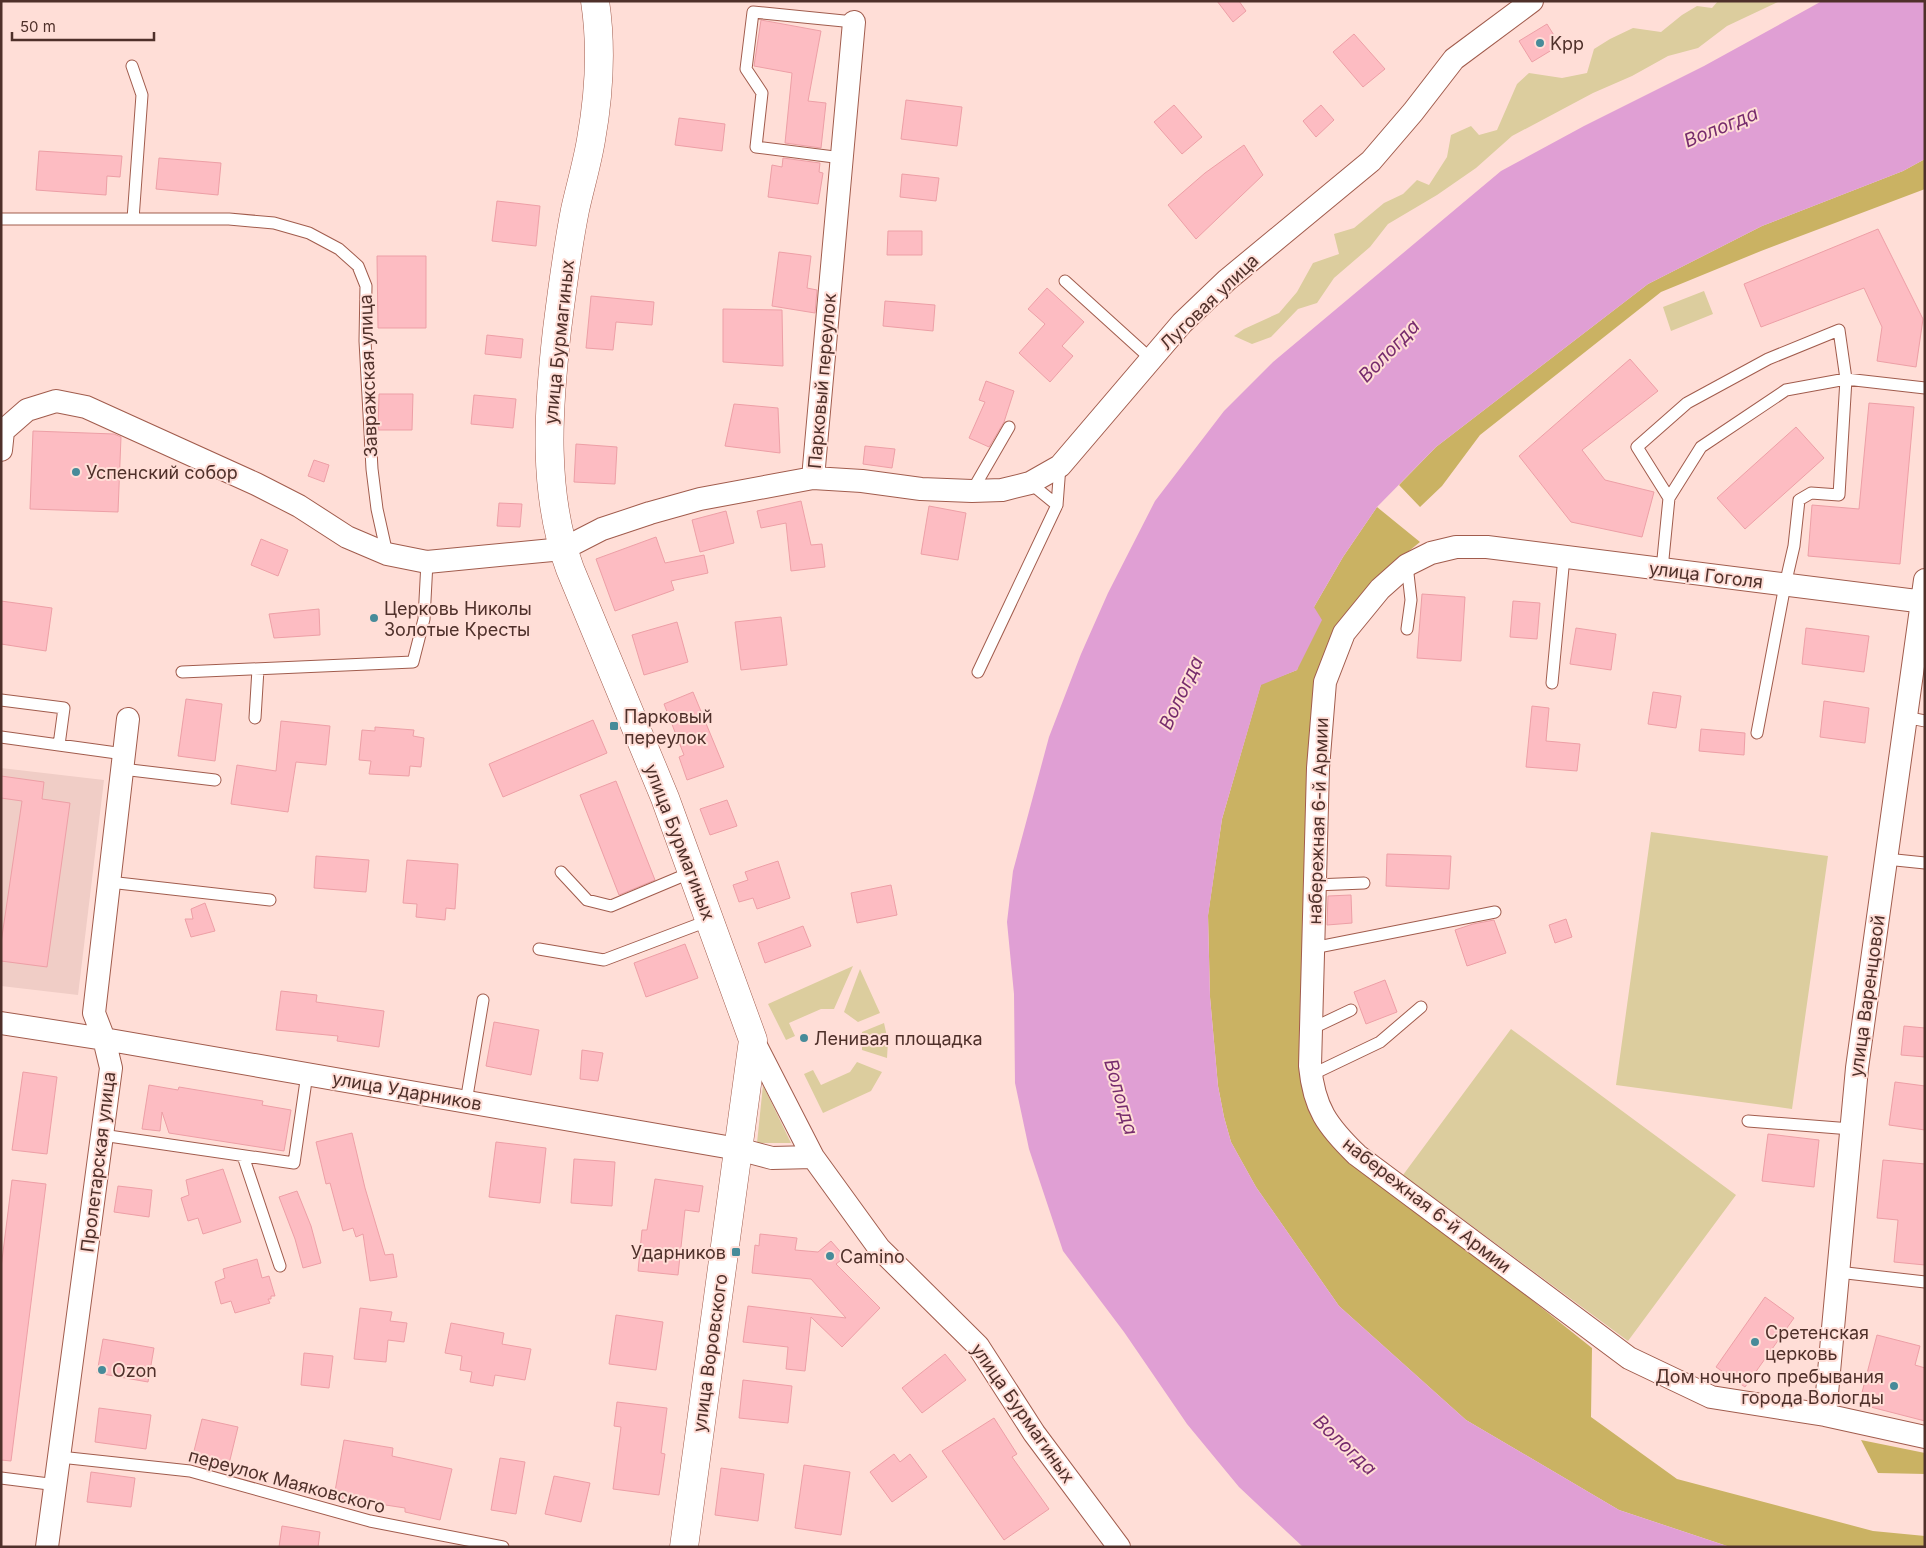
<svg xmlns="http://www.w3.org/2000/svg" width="1926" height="1548" viewBox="0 0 1926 1548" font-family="Inter,sans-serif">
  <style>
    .built { fill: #f0cdc6 }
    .green { fill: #dccd9e }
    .forest { fill: #cab263 }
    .water { fill: #e09fd4 }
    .building { fill: #fdbcc2; stroke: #ed9fa6 }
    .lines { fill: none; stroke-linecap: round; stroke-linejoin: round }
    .lane-casing { stroke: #a15c4d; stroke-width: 13 }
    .street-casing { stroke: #a15c4d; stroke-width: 24 }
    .secondary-casing { stroke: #a15c4d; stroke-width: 29 }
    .lane { stroke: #fff; stroke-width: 11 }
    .street { stroke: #fff; stroke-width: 22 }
    .secondary { stroke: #fff; stroke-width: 28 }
    .poi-dot { fill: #478b99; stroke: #ffded7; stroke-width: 2 }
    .labels { text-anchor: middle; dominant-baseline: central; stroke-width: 4; stroke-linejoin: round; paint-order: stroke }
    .poi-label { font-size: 18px; fill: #4f302a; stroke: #ffded7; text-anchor: start }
    .street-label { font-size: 18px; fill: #4f302a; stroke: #ffded7 }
    .water-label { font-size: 19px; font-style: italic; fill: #772c6d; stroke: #ffded7 }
  </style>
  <rect width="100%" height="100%" fill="#ffded7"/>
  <path class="built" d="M1 768 104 780 78 995 1 986Z"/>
  <path class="green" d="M1718 1H1780L1727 26 1698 48 1668 56 1632 76 1593 93 1512 136 1476 168 1437 195 1388 224 1370 247 1334 278 1317 303 1298 309 1271 337 1252 344 1234 336 1244 329 1279 313 1297 292 1313 263 1339 254 1334 234 1354 228 1384 203 1403 194 1417 180 1429 185 1447 157 1451 135 1471 126 1479 135 1497 130 1517 84 1529 73 1562 78 1587 73 1594 49 1610 39 1633 28 1661 32 1682 15 1697 6 1712 8Z
    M1704 291 1713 314 1671 331 1663 307Z
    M1651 832 1828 856 1792 1109 1616 1085Z
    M853 966 834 1009H821L789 1023 795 1036 786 1040 768 1004Z
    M860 969 880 1013 858 1022 844 1012Z
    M884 1023 888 1041 887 1058 862 1050V1032Z
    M1511 1029 1736 1195 1628 1341 1403 1175Z
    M857 1062 882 1072 871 1091 823 1113 804 1074 813 1070 821 1085 850 1072Z
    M763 1085 791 1143H757Z"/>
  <path class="forest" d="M1925 159V189L1761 251 1661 292 1480 435 1442 486 1420 507 1399 485 1436 447 1648 284 1762 226 1903 171Z
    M1377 507 1420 542 1383 572 1340 629 1303 1091 1458 1241 1592 1348 1591 1417 1677 1479 1873 1531 1925 1536V1547H1730L1619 1510 1466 1420 1339 1306 1256 1187 1231 1142 1224 1117 1218 1086 1210 997 1208 915 1222 819 1261 684 1297 670 1314 607 1343 557Z
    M1861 1440 1925 1453V1474L1878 1473Z"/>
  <path class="water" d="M1822 1H1925V159L1903 171 1762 226 1648 284 1436 447 1377 507 1343 557 1314 607 1322 620 1297 670 1261 685 1222 819 1208 916 1210 997 1218 1086 1224 1117 1231 1142 1256 1187 1339 1306 1466 1420 1619 1510 1730 1547H1303L1239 1487 1187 1424 1124 1332 1063 1251 1029 1149 1015 1083 1014 994 1007 922 1013 871 1049 737 1081 654 1108 593 1155 501 1224 411 1273 362 1501 171 1584 126 1704 66Z"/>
  <path class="building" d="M1217 1H1239L1246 11 1233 22Z
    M761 20 821 31 808 101 826 103 821 148 785 143 792 73 754 66Z
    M1547 24 1560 45 1532 62 1519 41Z
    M1354 34 1385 69 1363 87 1333 52Z
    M906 100 962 107 957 146 901 139Z
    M1174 105 1202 137 1182 154 1154 122Z
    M1321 105 1334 120 1316 137 1303 121Z
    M679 118 725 124 722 151 675 145Z
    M1244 145 1263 175 1196 239 1168 205 1205 173Z
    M39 151 122 156 120 177 107 176 106 195 36 190Z
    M159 158 221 163 218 195 156 189Z
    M783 158 820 163 819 172 823 173 818 204 768 197 772 165 782 167Z
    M902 174 939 178 936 201 900 197Z
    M497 201 540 206 536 246 492 241Z
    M1878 229 1923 319 1916 367 1877 361 1882 327 1864 288 1761 327 1744 284Z
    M888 231H922V255H887Z
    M779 252 811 256 807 288 817 290 815 313 772 306Z
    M377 256H426V328H378Z
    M1047 288 1084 322 1062 346 1073 356 1050 382 1019 353 1045 324 1028 309Z
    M591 296 654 302 652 325 616 322 613 350 586 348Z
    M885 301 935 305 933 331 883 326Z
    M723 309 782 310 783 366 723 362Z
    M487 335 523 339 521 358 485 354Z
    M1630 359 1658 391 1582 450 1605 480 1654 492 1642 537 1571 522 1519 456Z
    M986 381 1014 391 1004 422 989 447 969 438 985 402 979 400Z
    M379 394H413L412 430H378Z
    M474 395 516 399 513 428 471 424Z
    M1869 403 1914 407 1900 564 1808 556 1812 505 1859 509Z
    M734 404 778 408 780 453 725 446Z
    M1796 427 1824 458 1745 529 1717 498Z
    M33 431 114 434 121 437 118 512 30 509Z
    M576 444 617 447 615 484 574 482Z
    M865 446 895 449 892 468 863 464Z
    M314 460 329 465 324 482 308 476Z
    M801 501 811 545 822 544 825 567 791 571 786 523 761 528 757 511Z
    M499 503 522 504 520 527 497 526Z
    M929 506 966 513 958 560 921 554Z
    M726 511 734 543 700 552 692 520Z
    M656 537 665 563 704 555 708 573 671 581 674 590 615 611 596 559Z
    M261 539 288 550 278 576 251 565Z
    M1422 594 1465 597 1461 661 1417 658Z
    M1 601 52 608 46 651 1 644Z
    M1513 601 1540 603 1537 639 1510 637Z
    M319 609 320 635 274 638 269 614Z
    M781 617 787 665 741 670 735 622Z
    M677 622 688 662 644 675 632 635Z
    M1576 628 1616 634 1611 670 1570 664Z
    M1806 628 1869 636 1864 672 1802 664Z
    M693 692 724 767 687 780 679 757 684 755 664 704Z
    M1653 692 1681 696 1676 728 1648 724Z
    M186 699 222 704 215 761 178 756Z
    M1824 701 1869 708 1865 743 1820 737Z
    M1532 706 1549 708 1546 741 1580 744 1577 771 1526 767Z
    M593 720 607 753 503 797 489 764Z
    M281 721 330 726 326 765 296 762 288 812 231 804 237 765 276 771Z
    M375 727 414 730 413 736 424 738 421 767 410 766 409 776 369 774 371 761 359 760 362 730 375 731Z
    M1701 729 1745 733 1744 755 1699 751Z
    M1 776 44 782 42 799 70 803 47 967 1 961V943L22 801 1 798Z
    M616 781 655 880 619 895 580 795Z
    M727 800 737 826 710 835 700 809Z
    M1387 854 1451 856 1449 889 1386 886Z
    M316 856 369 860 366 892 314 888Z
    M407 860 458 864 455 909 446 908 445 920 416 917 417 904 403 903Z
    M778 861 790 898 757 909 753 898 739 902 733 885 748 880 745 872Z
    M891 885 897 915 857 923 851 893Z
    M1351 895 1352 923 1327 925 1328 896Z
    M205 903 215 931 191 937 185 919H193L191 909Z
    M1566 919 1572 937 1555 943 1549 925Z
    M1494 920 1506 953 1467 966 1455 930 1473 924Z
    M803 926 811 946 765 963 758 943Z
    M685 944 698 978 646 997 634 963Z
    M1385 980 1397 1012 1366 1024 1354 992Z
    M281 991 317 995 316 1002 384 1011 379 1047 337 1041 338 1036 276 1030Z
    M494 1022 539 1030 531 1075 486 1066Z
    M1904 1026 1925 1028V1057L1901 1055Z
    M582 1050 603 1053 598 1081 580 1079Z
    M23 1072 57 1077 47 1154 12 1150Z
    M1895 1082 1925 1086V1130L1889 1125Z
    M149 1085 178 1090 179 1087 263 1101 262 1105 291 1110 284 1151 169 1133 162 1112 160 1131 142 1129Z
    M352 1133 365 1188 385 1255 393 1254 397 1277 370 1281 363 1234 356 1237 353 1228 343 1231 330 1183 326 1184 316 1142Z
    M1768 1134 1819 1140 1814 1187 1762 1181Z
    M496 1142 546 1148 540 1203 489 1197Z
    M574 1159 615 1162 612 1206 571 1203Z
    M1883 1160 1925 1164V1265L1894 1262 1898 1220 1877 1218Z
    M223 1169 241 1222 203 1234 198 1218 188 1221 181 1198 189 1195 186 1180Z
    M655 1179 703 1186 699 1212 685 1210 678 1275 638 1271 642 1230H647Z
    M12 1180 46 1184 11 1461 1 1460V1268Z
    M118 1186 152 1190 149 1217 114 1212Z
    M297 1191 311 1226 321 1263 303 1268 295 1239 279 1197Z
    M760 1234 797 1238 795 1250 818 1252 831 1241 845 1257 836 1264 880 1308 842 1347 811 1317 805 1371 786 1369 788 1347 743 1342 748 1306 846 1318 811 1279 752 1273 755 1245 759 1246Z
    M257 1259 262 1278 269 1276 275 1296H271V1299H268L270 1303 235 1313 231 1301 221 1304 215 1282 225 1278 223 1269Z
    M1765 1297 1794 1318 1745 1387 1716 1367Z
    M360 1308 392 1312 390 1321 407 1323 404 1342 388 1340 386 1362 354 1359Z
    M616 1315 663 1322 656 1370 609 1364Z
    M451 1323 504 1333 502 1344 531 1349 525 1380 495 1375 493 1386 470 1382 472 1372 460 1370 462 1356 445 1353Z
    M1877 1335 1920 1346 1915 1365 1925 1368V1421L1859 1404Z
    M103 1339 154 1348 148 1382 97 1373Z
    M304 1353 333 1356 329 1388 301 1385Z
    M945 1354 966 1380 922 1413 902 1388Z
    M743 1380 792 1386 788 1423 739 1418Z
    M617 1402 667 1408 661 1453 665 1454 659 1495 613 1489 621 1427 614 1426Z
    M99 1408 151 1415 146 1449 95 1442Z
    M994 1418 1017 1454 1012 1457 1049 1509 1004 1540 942 1451Z
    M202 1419 238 1427 228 1468 192 1459Z
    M344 1440 393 1448 392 1456 452 1469 440 1520 405 1512V1508L334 1497Z
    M894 1454 900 1462 910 1454 927 1477 892 1502 870 1472Z
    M500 1458 525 1462 516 1514 491 1510Z
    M804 1465 850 1472 841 1535 795 1528Z
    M721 1468 764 1474 758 1521 715 1515Z
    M91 1472 135 1478 131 1507 87 1502Z
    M554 1476 590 1483 581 1522 545 1514Z
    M282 1526 320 1532 318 1547H279Z"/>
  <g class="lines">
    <g class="lane-casing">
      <path id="lane" d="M132 66 142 95 133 219
        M842 158 756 147 762 93 746 69 753 12 854 22
        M1 219H229L274 223 309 233 339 249 358 266 366 286 365 341 372 469 377 509 387 554
        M1065 281 1151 359
        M972 491 1009 427
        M1669 498 1637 447 1687 403 1768 359 1839 330 1846 379 1839 495 1811 493 1799 500 1794 546 1785 585 1757 733
        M1057 505 1060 466
        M1407 565 1411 600 1407 629
        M1662 569 1669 498 1701 447 1786 390 1846 379 1925 388
        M182 672 413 662 424 619 427 562
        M978 672 1057 505 1030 483
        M1552 683 1564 557
        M1 700 64 708 59 745
        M1905 717 1925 721
        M255 718 258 669
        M1 737 124 754
        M122 769 215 780
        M1886 859 1925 863
        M561 872 587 900 611 906 692 872
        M109 882 270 900
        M1315 885 1364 883
        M1313 948 1495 912
        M539 949 604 960 710 920
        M1311 1029 1351 1010
        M1311 1075 1380 1042 1421 1007
        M466 1102 483 1000
        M1748 1121 1851 1129
        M102 1135 294 1163 307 1074
        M243 1156 280 1266
        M1838 1272 1925 1282
        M60 1457 190 1471 370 1521 503 1547
        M1 1478 57 1485"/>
    </g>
    <g class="street-casing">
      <path id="street" d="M1 450 3 431 27 410 56 401 86 407 256 484 299 506 347 537 387 554 427 562 563 549 602 529 650 513 700 499 813 478 854 22
        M813 478 862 481 921 489 972 491 1002 490 1030 483 1060 466 1182 323 1227 280 1371 161 1413 112 1454 59 1532 1
        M1925 602 1487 547H1456L1431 553 1407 565 1380 589 1344 633 1325 682 1318 768 1310 1066C1314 1108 1327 1126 1357 1155L1629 1358 1711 1397 1825 1415 1925 1437
        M1 1023 104 1039 738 1149 772 1158 813 1157
        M753 1040 813 1157 879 1248 978 1346 1034 1433 1119 1547
        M1825 1415 1857 1068 1925 580
        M47 1547 111 1068 104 1039 94 1013 128 719"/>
    </g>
    <g class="secondary-casing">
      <path id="secondary" d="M595 1C602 47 599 95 591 140 587 164 580 187 575 210 567 250 562 290 557 330 548 409 542 493 570 569L665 798 753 1040 684 1547"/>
    </g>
    <use href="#lane" class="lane"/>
    <use href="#street" class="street"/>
    <use href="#secondary" class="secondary"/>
  </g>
  <g class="poi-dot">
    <circle cx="1540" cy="43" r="5"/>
    <circle cx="76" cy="472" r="5"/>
    <circle cx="374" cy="618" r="5"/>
    <rect x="609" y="721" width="10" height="10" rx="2.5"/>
    <circle cx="804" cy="1038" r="5"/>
    <rect x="731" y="1247" width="10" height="10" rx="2.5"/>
    <circle cx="830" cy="1256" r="5"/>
    <circle cx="1755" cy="1342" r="5"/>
    <circle cx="102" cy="1370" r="5"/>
    <circle cx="1894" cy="1386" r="5"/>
  </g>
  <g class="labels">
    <g class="poi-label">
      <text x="1550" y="43">Kpp</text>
      <text x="86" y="472">Успенский собор</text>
      <text x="384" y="608">Церковь Николы<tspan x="384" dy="21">Золотые Кресты</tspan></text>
      <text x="624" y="716">Парковый<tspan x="624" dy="21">переулок</tspan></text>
      <text x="814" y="1038">Ленивая площадка</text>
      <text x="726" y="1252" text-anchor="end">Ударников</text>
      <text x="840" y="1256">Camino</text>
      <text x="1765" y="1332">Сретенская<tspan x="1765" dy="21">церковь</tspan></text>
      <text x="112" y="1370">Ozon</text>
      <text x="1884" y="1376" text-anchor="end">Дом ночного пребывания<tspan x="1884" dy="21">города Вологды</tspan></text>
    </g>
    <g class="street-label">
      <text transform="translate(1209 302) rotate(-44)">Луговая улица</text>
      <text transform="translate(559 342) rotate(-84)">улица Бурмагиных</text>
      <text transform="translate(368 376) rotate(-92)">Завражская улица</text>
      <text transform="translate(822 381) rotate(-85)">Парковый переулок</text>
      <text transform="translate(1706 575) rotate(7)">улица Гоголя</text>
      <text transform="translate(1318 821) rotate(-88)">набережная 6-й Армии</text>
      <text transform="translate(680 842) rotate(69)">улица Бурмагиных</text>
      <text transform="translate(1867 996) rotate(-82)">улица Варенцовой</text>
      <text transform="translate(407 1091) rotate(10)">улица Ударников</text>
      <text transform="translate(98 1162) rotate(-83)">Пролетарская улица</text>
      <text transform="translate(1427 1205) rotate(38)">набережная 6-й Армии</text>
      <text transform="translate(710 1353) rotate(-82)">улица Воровского</text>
      <text transform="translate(1023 1413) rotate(55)">улица Бурмагиных</text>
      <text transform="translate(287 1481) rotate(15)">переулок Маяковского</text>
    </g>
    <g class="water-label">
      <text transform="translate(1721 127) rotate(-22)">Вологда</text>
      <text transform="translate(1389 351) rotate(-46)">Вологда</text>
      <text transform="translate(1181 693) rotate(-65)">Вологда</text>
      <text transform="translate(1121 1097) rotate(74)">Вологда</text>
      <text transform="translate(1345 1445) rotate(43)">Вологда</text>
    </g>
  </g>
  <rect width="1926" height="1548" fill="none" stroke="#4f302a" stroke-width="5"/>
  <path d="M12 32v8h142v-8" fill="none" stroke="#4f302a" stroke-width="2.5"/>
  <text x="20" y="32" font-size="15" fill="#4f302a" stroke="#ffded7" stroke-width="4" paint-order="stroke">50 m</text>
</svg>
